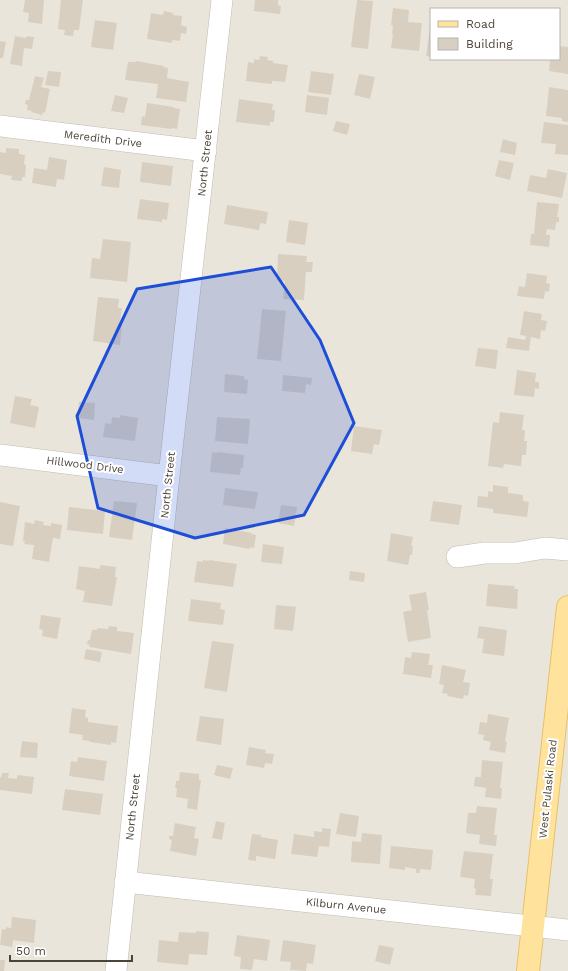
<svg xmlns="http://www.w3.org/2000/svg" width="568" height="971" viewBox="0 0 568 971" font-family="'Work Sans',sans-serif">
  <style>
    .residential { fill: #eae5da; fill-rule: evenodd }
    .building { fill: #d8cfc1 }
    .lines { fill: none; stroke-linecap: round; stroke-linejoin: round }
    .minor-casing { stroke: #c2bbae; stroke-width: 22 }
    .major-casing { stroke: #e6c16a; stroke-width: 24 }
    .minor { stroke: #fff; stroke-width: 21 }
    .major { stroke: #ffe39c; stroke-width: 22 }
    .marked { fill: #1d4ed8; fill-opacity: 0.2; stroke: #1d4ed8; stroke-width: 3; stroke-linejoin: round }
    .labels { text-anchor: middle; dominant-baseline: central; stroke-width: 4; stroke-linejoin: round; paint-order: stroke }
    .street-label { font-size: 11px; fill: #4b4439; stroke: #fff }
  </style>
  <rect width="100%" height="100%" fill="#f6f3ec"/>
  <path class="residential" d="M0 0H568V971H0ZM431 9H559V59H431Z"/>
  <path class="building" d="M25 0H44L42 24 28 22 29 13 23 12Z
    M61 0H83L79 30H74L73 36 64 35 65 30 58 29Z
    M255 0H278V5L281 6 280 14 254 11Z
    M357 0 373 1 368 49 351 47Z
    M393 8 409 10 408 22 422 23 419 51 391 48 393 34H392L393 25H391Z
    M164 11 173 13V15L182 16 181 25 187 27 186 34 181 33 180 41 172 40V43L147 39 151 13 163 15Z
    M95 20 117 23 113 50 91 47Z
    M430 27H431V57L426 56Z
    M15 36 26 38 27 36 34 37 32 49 24 48 22 66 10 64Z
    M0 41 6 42 3 58H0Z
    M559 46 568 47V74L549 71 550 59H559Z
    M260 56 268 57 267 60 273 61V63L288 65 285 82 272 81V84L246 81 248 62 254 63V59L259 60Z
    M136 61 164 66 163 67 168 68 167 78 189 82 186 102 156 98 158 84 125 80 128 62H135Z
    M48 71 61 72 59 87 45 85Z
    M311 71 334 74 331 95 308 92Z
    M359 74 375 77 370 99 354 95Z
    M35 76 44 78 41 87 50 89 45 113 43 112 42 115 31 112 32 111 27 110 28 105 25 104 26 100H29Z
    M549 87 568 90V122L562 121V118L546 116Z
    M115 95 128 98 124 113 111 111Z
    M307 95 329 98 327 115 305 112Z
    M239 99 273 104 272 110H275L274 122H270V126L236 122Z
    M147 103 174 107V108L180 109 177 129 172 128 171 129 141 125 142 116 145 117Z
    M336 121 350 124 347 135 333 131Z
    M544 122 568 125V155L555 154 556 144 541 143Z
    M503 139 517 143 515 155 500 152Z
    M6 148 19 149V154L25 155 24 164 26 165 25 177H22V181L11 180 12 176 0 174V152L6 153Z
    M49 157 67 160 64 180 57 179 56 187 32 183 34 168 47 170Z
    M499 160 514 163 510 180 495 176Z
    M142 162 173 166 171 186 140 182Z
    M104 167 121 170 119 188 101 186Z
    M548 169 567 173 562 198 527 191 530 175 546 178Z
    M140 199 169 203 167 220 162 219V222L137 219Z
    M537 202 559 204 557 217H559V222H556L555 230 547 229 546 235H550L549 247 530 245 531 234H534Z
    M227 205 268 212 266 224 260 223 259 230 224 224Z
    M289 220 308 223 305 245 286 242Z
    M103 239 131 242 127 282 90 278 92 258 100 259Z
    M278 254 307 256 306 262H313L312 272H306L304 300 283 299 285 281 277 280Z
    M527 273 547 276 546 283 550 284 549 292 545 291 544 299 517 296 519 286 525 287Z
    M98 297 119 299 118 308H122L120 322H122L120 345 93 341Z
    M262 309 286 311 281 361 257 359Z
    M524 311 542 314 541 320 547 321 545 331 541 330 540 339 531 337 529 351 506 348 508 337 525 340 526 336 520 335Z
    M478 348 498 350 496 369 475 366Z
    M517 370 536 373 535 382H539V389L535 388 534 397 514 395Z
    M225 374 244 376V379L248 380 247 394 224 392Z
    M283 375 312 378 311 385 306 384 305 393 282 391Z
    M15 396 32 399 30 405 39 407 35 428 10 423Z
    M79 402 95 403 94 420 77 418Z
    M500 412 524 415 522 430H525L524 441H527L526 455H522L521 466 504 464 503 468 488 466 493 422 499 423Z
    M120 415 138 418 135 441 103 437 105 423 111 424 112 417 120 418Z
    M217 417 250 419 248 444 215 441Z
    M354 426 382 430 379 445 374 444 372 454 351 451Z
    M212 452 217 453V452L244 455 243 468H241L240 475 210 472Z
    M493 485 508 487V493L523 495V501L529 502 527 517 493 513V509L477 507 478 496 488 497V491L493 492Z
    M225 488 258 492 255 509 223 505Z
    M114 501 137 503 132 540 109 537Z
    M433 501 462 505 459 525 430 521Z
    M0 502 20 506 13 546 0 544Z
    M281 505 297 507 294 526 278 523Z
    M69 507 105 511 103 534 67 530Z
    M35 520 44 522 43 525 51 526V523L62 525 60 539 53 538 49 562 32 559 34 545 24 544 25 541H23L25 522 34 524Z
    M225 528 252 533 251 534 256 535 254 548 250 547V549L223 544Z
    M391 533 413 537 411 546H413L412 555H410L408 565 387 561Z
    M263 544 284 547 282 564 261 562Z
    M203 560 209 561V560L237 564 233 587 194 582 197 561 203 562Z
    M100 565 116 567 115 577H117L112 606 83 602 85 591 76 589 79 566 100 569Z
    M350 571 365 573 364 582 349 580Z
    M488 584 515 586 514 589H518L517 609 486 606Z
    M426 592 429 610H427L431 638 408 642 403 612 412 610 409 595Z
    M191 599 221 603 220 609 225 610 223 625 188 621Z
    M276 605 296 607 293 631 274 629Z
    M41 615 61 618 57 639 42 636 43 630 39 629Z
    M109 626 117 627V631L134 633 131 654 89 647 90 645 87 644 88 640H90L92 630H97V628L108 629Z
    M479 626 507 630 504 656 482 653 484 639 477 638Z
    M212 641 234 644 227 692 204 688Z
    M86 649 102 652 100 662 84 659Z
    M412 652 430 654 428 665H433L431 678 403 674 405 657 411 658Z
    M442 665 466 670 463 682 470 683 468 696 464 695 463 699 447 696 448 694 442 693 444 685 439 684Z
    M72 708 86 710 85 717 88 718V722L118 726 116 743 111 742V745L90 742V741L82 740 83 735 69 733Z
    M488 714 509 718 505 741 507 742 505 753 489 750 491 742 483 740 484 735 478 734 480 722 487 723Z
    M200 716 224 719 221 745 196 741Z
    M22 741 38 743 37 758 20 757Z
    M249 747 266 750 265 753 274 754 272 764 265 763 264 768 246 765Z
    M78 757 107 761 104 781 69 776 71 761 77 762Z
    M482 760 503 762 500 788H502L501 799 485 797 486 788 474 786 475 777H481Z
    M217 765 233 768 230 779 214 775Z
    M180 772 199 774V780H201L197 810 187 808 188 799 176 797 177 788H175L176 781H179Z
    M2 773H9L8 778 17 779V775L34 777 32 794 0 790V777L1 778Z
    M65 789 103 794 100 815 62 810Z
    M477 806 497 808 494 835H497L496 846 479 844 480 835 466 833 468 813H476Z
    M340 813 359 816 356 837 336 834Z
    M216 821 225 823 222 840 212 838Z
    M175 823 196 827 194 838 199 839 196 856 170 851 172 840 169 839V836H173Z
    M322 828 331 829 329 847 319 846 317 857 291 854 294 834 314 837V831L322 832Z
    M362 833 382 835 380 864 351 862 352 841 361 842Z
    M252 834 261 835V837L278 840 275 859 256 856V861L248 860Z
    M391 846 433 850 431 870 420 869V873H416V869L405 867V870L389 868Z
    M464 851 493 854 490 879H493L491 896 475 895 476 889 474 888 475 879 460 877Z
    M12 917 36 920 34 943 13 940 12 947 0 945 2 929 6 930V927L11 928Z
    M196 931 209 932 207 955 189 954 188 965 157 962 159 940 178 942 179 932 196 933Z
    M237 935 270 940 267 961 254 959 252 970 240 969 241 957 234 956Z
    M283 940 316 945 313 964 307 963 306 971 290 970 291 962 280 961Z
    M379 945 394 948 390 965 375 961Z
    M0 960H5L4 971H0Z"/>
  <g class="lines">
    <g class="minor-casing">
      <path id="minor" d="M0 126 206 151
        M0 455 169 476
        M457 557 485 553H515L545 548 568 550
        M125 882 568 930
        M116 971 169 476 222 0"/>
    </g>
    <g class="major-casing">
      <path id="major" d="M528 971 568 607"/>
    </g>
    <use href="#minor" class="minor"/>
    <use href="#major" class="major"/>
  </g>
  <path class="marked" d="M271 267 320 340 354 423 304 515 195 538 98 508 77 416 137 289Z"/>
  <g class="labels">
    <g class="street-label">
      <text transform="translate(103 139) rotate(7)">Meredith Drive</text>
      <text transform="translate(205 163) rotate(-84)">North Street</text>
      <text transform="translate(85 465) rotate(7)">Hillwood Drive</text>
      <text transform="translate(168 485) rotate(-84)">North Street</text>
      <text transform="translate(548 789) rotate(-84)">West Pulaski Road</text>
      <text transform="translate(133 807) rotate(-84)">North Street</text>
      <text transform="translate(346 906) rotate(6)">Kilburn Avenue</text>
    </g>
  </g>
  <rect x="430" y="8" width="130" height="52" fill="#ffffff" stroke="#b7b4b0"/>
  <rect x="438" y="21" width="20" height="6" fill="#ffe39c" stroke="#b7b4b0"/>
  <text x="466" y="28" font-size="12" fill="#4b4439">Road</text>
  <rect x="438" y="38" width="20" height="12" fill="#d8cfc1" stroke="#b7b4b0"/>
  <text x="466" y="48" font-size="12" fill="#4b4439">Building</text>
  <path d="M10 955v6h122v-6" fill="none" stroke="#4b4439" stroke-width="2"/>
  <text x="16" y="955" font-size="12" fill="#4b4439" stroke="#ffffff" stroke-width="3" paint-order="stroke">50 m</text>
</svg>
